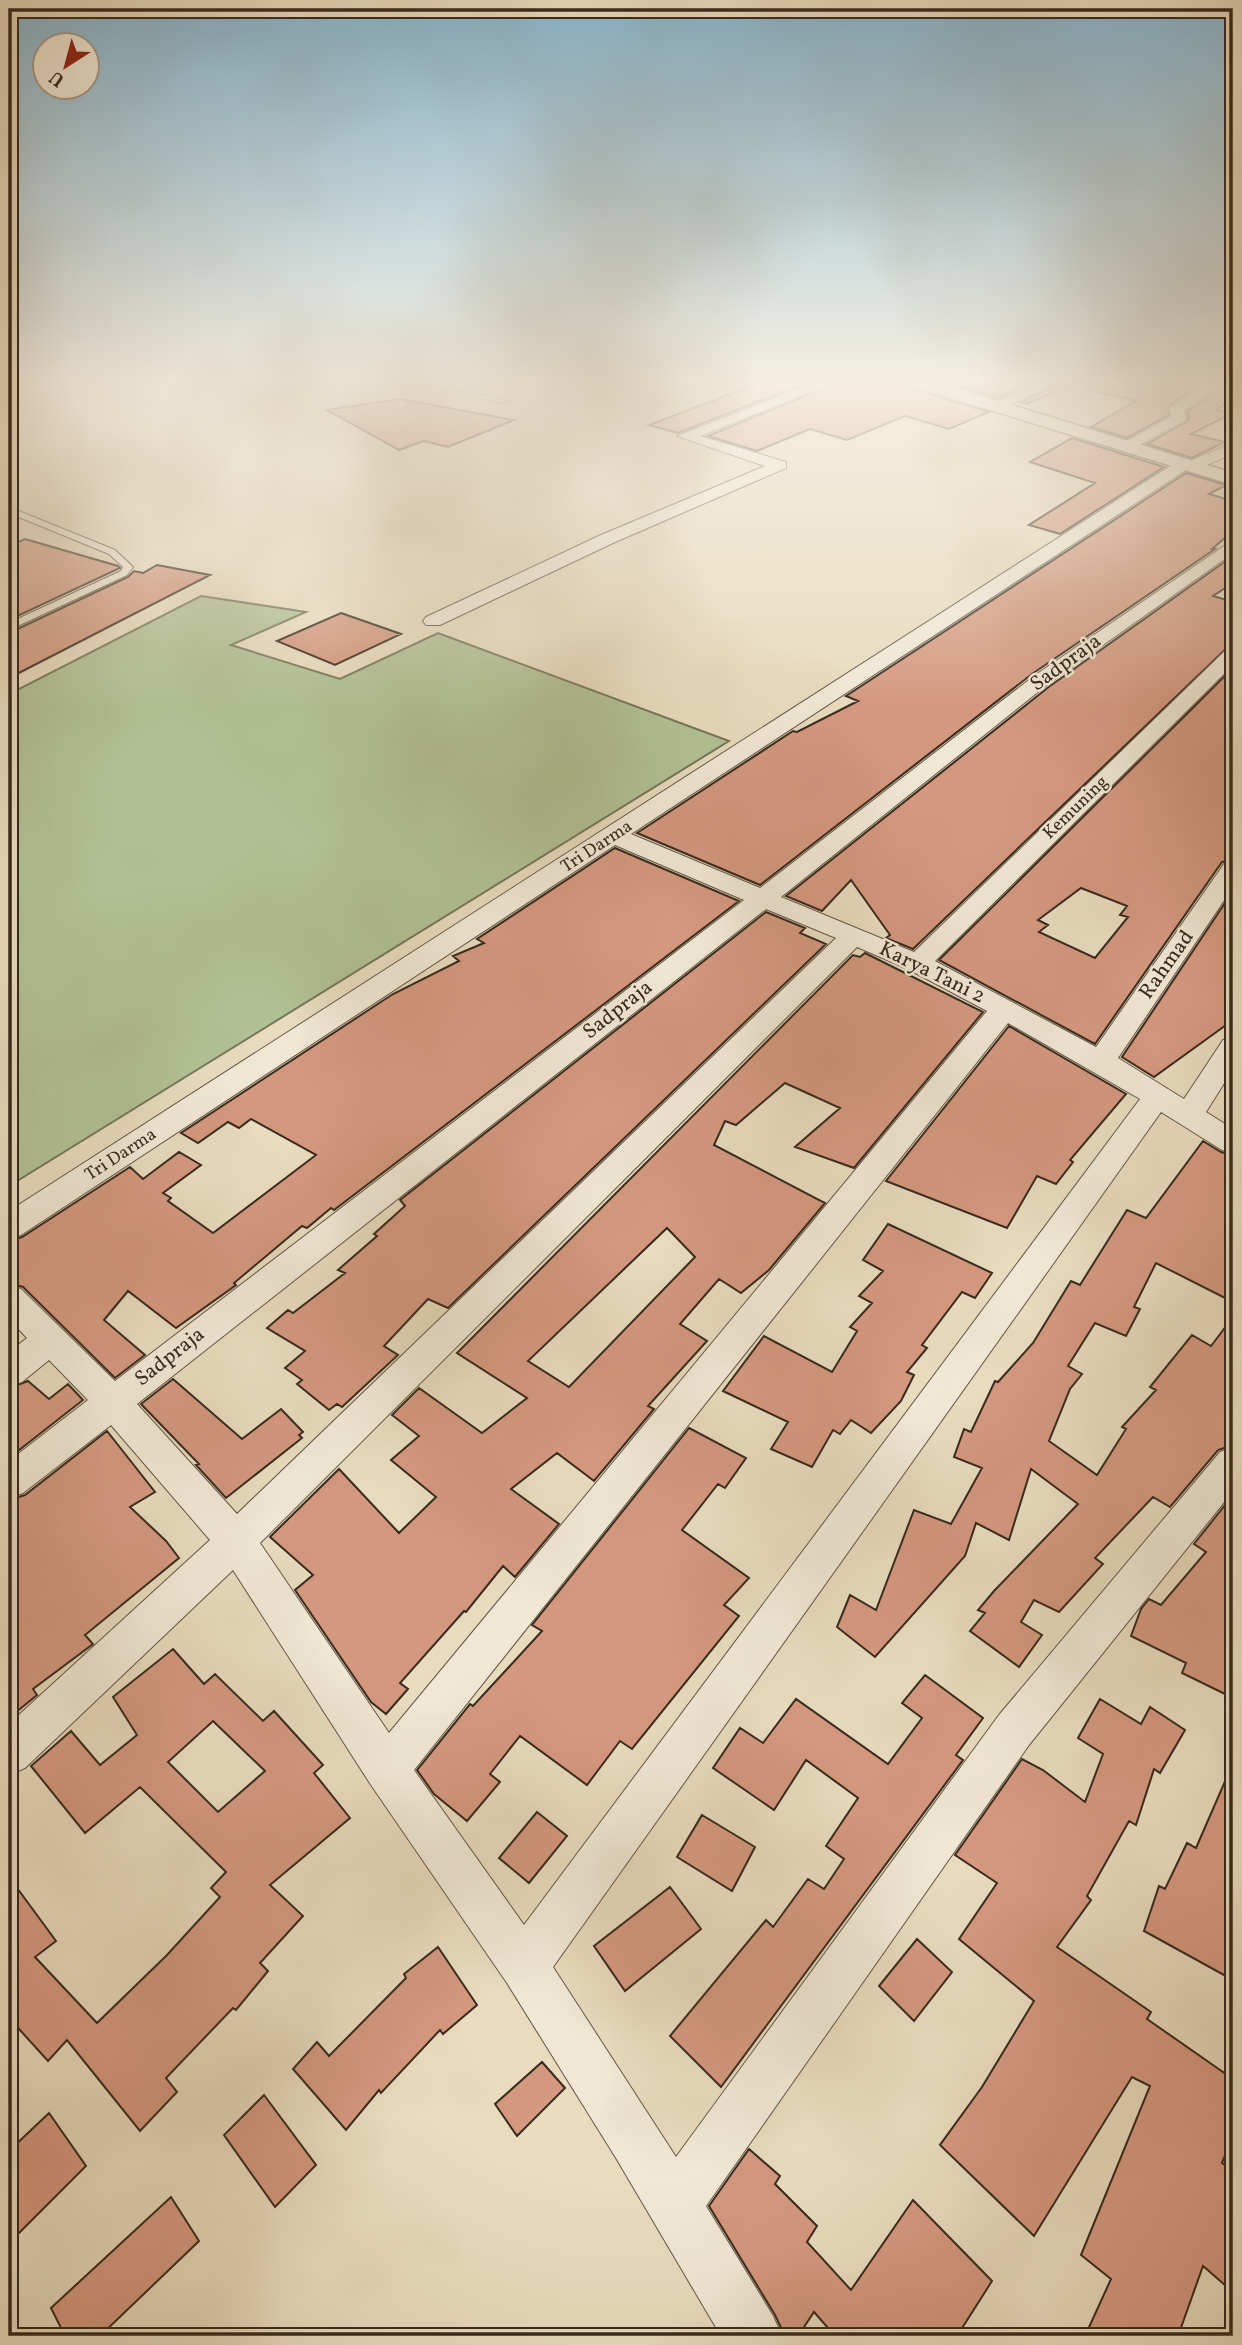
<svg xmlns="http://www.w3.org/2000/svg" width="1242" height="2345" viewBox="0 0 1242 2345" font-family="Vollkorn,serif">
  <style>
    .green { fill: #b1c195; stroke: #747659; stroke-width: 2 }
    .building { fill: #d4987f; stroke: #382a1d; stroke-width: 2; fill-rule: evenodd }
    .lines { fill: none; stroke-linecap: round; stroke-linejoin: round }
    .service-casing { stroke: #645645; stroke-width: 2 }
    .minor-casing { stroke: #645645; stroke-width: 2 }
    .tertiary-casing { stroke: #645645; stroke-width: 3 }
    .service { fill: #f0e8d5; fill-rule: evenodd }
    .minor { fill: #f0e8d5; fill-rule: evenodd }
    .tertiary { fill: #f0e8d5; fill-rule: evenodd }
    .labels { text-anchor: middle; dominant-baseline: central; stroke-width: 5; stroke-linejoin: round; paint-order: stroke }
    .far-street-label { font-size: 18px; fill: #382a1d; stroke: #f0e8d5 }
    .street-label { font-size: 21px; fill: #382a1d; stroke: #f0e8d5 }
  </style>
  <rect width="100%" height="100%" fill="#e8dbbe"/>
  <filter id="stains"><feTurbulence type="fractalNoise" baseFrequency=".00286" numOctaves="4"/><feColorMatrix values="0 0 0 0 .2 0 0 0 0 .09 0 0 0 0 .02 0 0 0 .5 -.17"/></filter>
  <radialGradient id="worn" r=".72"><stop offset=".6" stop-color="#630" stop-opacity="0"/><stop offset="1" stop-color="#630" stop-opacity=".3"/></radialGradient>
  <path class="green" d="M201 596 306 612 231 645 340 679 438 633 729 741 9 1186V694Z"/>
  <path class="building" d="M767 380H814L678 433 649 425Z
    M844 380H900L905 387 989 412 949 429 905 416 847 440 810 429 757 451 708 436Z
    M939 380H1041L998 398Z
    M1069 380H1083L1027 404 1021 402Z
    M1088 380H1207L1170 405 1169 415 1127 438 1091 427 1136 401 1087 389Z
    M1227 384 1233 385V399L1216 410 1233 413 1191 434 1225 442 1192 458 1147 444 1186 422 1189 418 1187 412Z
    M399 399 514 420 448 447 424 441 399 450 327 410Z
    M1072 438 1164 467 1060 534 1029 525 1095 483 1030 462Z
    M1186 473 1226 485 1209 494 1233 501V531L1212 549H1215L1032 674 760 885 637 833 793 731 797 732 858 701 846 696Z
    M25 539 118 566 120 568 9 620V546Z
    M1233 556V583L1213 596 1233 602V642L913 949 886 938 890 935 851 880 822 911 786 896 1050 686Z
    M157 565 210 575 9 678V633L128 577 134 571 143 573Z
    M341 613 401 634 335 665 277 641Z
    M1233 668V860L1222 862 1095 1044 939 960ZM1081 888 1127 906 1120 915 1128 917 1095 958 1039 932 1048 925 1038 920Z
    M615 848 739 901 334 1210 331 1208 307 1228 302 1226 234 1283 236 1285 176 1328 128 1291 104 1320 145 1355 115 1378 23 1287 9 1283V1241L22 1237 130 1167 143 1179 179 1152 201 1165 163 1193 171 1198 168 1201 213 1233 316 1155 251 1119 239 1128 228 1122 198 1143 181 1133 393 994 459 961 453 956 484 943 477 939Z
    M1233 891V1020L1154 1077 1122 1057Z
    M766 912 805 928 800 933 826 944 448 1308 428 1299 384 1346 398 1355 342 1407 337 1404 329 1410 297 1384 302 1380 285 1368 305 1351 267 1328 288 1310 293 1313 345 1273 338 1270 377 1236 374 1234 405 1206 400 1200Z
    M865 953 983 1012 854 1168 795 1147 840 1108 785 1083 736 1125 725 1121 714 1145 825 1203 769 1270 741 1293 719 1279 680 1324 707 1341 648 1406 654 1409 594 1481 557 1453 511 1489 559 1524 515 1577 503 1566 466 1612 464 1611 400 1683 408 1689 386 1714 371 1702 295 1590 313 1575 270 1537 339 1469 399 1533 436 1497 391 1460 419 1436 392 1415 419 1388 482 1433 527 1398 457 1353 853 955 860 957ZM667 1228 695 1257 569 1387 528 1361Z
    M1009 1026 1126 1094 1070 1160 1073 1162 1056 1184 1037 1176 1007 1228 886 1181Z
    M1203 1141 1221 1152 1233 1155V1302L1156 1263 1134 1307 1140 1309 1126 1336 1095 1323 1068 1366 1082 1374 1070 1389 1049 1441 1097 1475 1126 1429 1122 1427 1156 1390 1150 1387 1192 1335 1211 1346 1233 1317V1445L1218 1450 1170 1507 1153 1497 1095 1558 1103 1564 1059 1612 1034 1600 1021 1622 1042 1635 1019 1667 970 1631 985 1613 978 1610 994 1591 1078 1504 1031 1469 1009 1540 976 1523 965 1556 875 1657 837 1627 850 1595 876 1610 914 1510 951 1524 982 1468 954 1457 964 1429 971 1432 995 1381 998 1382 1033 1343 1071 1281 1080 1285 1127 1210 1146 1218Z
    M888 1224 992 1273 975 1298 962 1292 922 1345 927 1348 907 1372 914 1375 901 1401 871 1433 851 1420 840 1434 833 1430 812 1467 771 1449 788 1422 723 1391 764 1336 832 1372 857 1331 850 1327 872 1303 859 1296 883 1271 863 1260Z
    M173 1379 242 1439 281 1409 303 1432 299 1435 302 1438 226 1498 196 1465 199 1464 141 1404Z
    M28 1381 49 1399 68 1384 83 1400 9 1458V1388Z
    M689 1428 746 1458 725 1488 718 1484 682 1530 749 1578 724 1605 739 1616 632 1749 620 1741 587 1785 520 1736 490 1774 500 1782 467 1821 434 1794 417 1770 470 1704 473 1706 542 1631 532 1625Z
    M107 1431 155 1492 130 1507 166 1541 179 1558 85 1635 93 1644 33 1689 37 1695 9 1718V1500L25 1495Z
    M1233 1495V1676L1227 1695 1182 1673 1186 1663 1131 1636 1141 1609 1149 1599 1161 1605 1206 1552 1194 1544Z
    M173 1649 204 1684 215 1674 263 1721 274 1711 323 1765 314 1773 350 1818 270 1885 303 1916 260 1963 268 1971 236 2010 233 2008 166 2078 177 2092 140 2131 67 2040 48 2061 9 2018V1877L56 1941 35 1957 97 2023 167 1955 220 1897 211 1888 226 1872 140 1787 85 1833 31 1766 71 1731 100 1765 137 1735 113 1697ZM213 1721 265 1771 218 1812 168 1762Z
    M925 1675 983 1718 956 1755 963 1760 721 2087 670 2036 766 1920 773 1927 808 1879 824 1889 844 1859 826 1846 858 1798 806 1760 774 1810 713 1768 740 1728 763 1743 796 1699 888 1764 922 1718 902 1703Z
    M1100 1699 1141 1724 1150 1707 1185 1730 1160 1773 1154 1769 1136 1825 1129 1821 1087 1896 1091 1900 1057 1947 1151 2012 1147 2019 1233 2079V2137L1222 2163 1233 2171V2292L1203 2266 1178 2336H1085L1111 2279 1081 2255 1150 2086 1132 2077 1034 2236 940 2145 982 2087 1034 2001 959 1939 997 1883 955 1855 1022 1759 1043 1770 1085 1802 1103 1754 1078 1738Z
    M1233 1763V1980L1144 1931 1159 1886 1165 1889 1187 1843 1196 1848Z
    M537 1812 567 1836 529 1883 499 1858Z
    M702 1815 755 1847 732 1891 677 1857Z
    M670 1887 701 1929 625 1991 594 1946Z
    M917 1939 952 1972 914 2021 879 1986Z
    M438 1947 477 2005 443 2034 440 2030 381 2093 379 2090 346 2130 293 2069 317 2042 329 2056 406 1978 404 1974Z
    M542 2062 565 2088 517 2136 495 2104Z
    M264 2095 316 2165 275 2207 224 2135Z
    M49 2113 86 2166 9 2243V2151Z
    M749 2149 780 2176 775 2184 817 2226 807 2242 851 2290 913 2200 992 2281 957 2336H835L814 2312 798 2336H785L775 2315 709 2206Z
    M171 2197 199 2241 100 2336H65L51 2308Z"/>
  <g class="lines">
    <g class="service-casing">
      <path id="service" d="M222 380H232L217 388 210 386Z
        M399 380H412L511 402 507 404Z
        M9 507 115 550 133 567 127 575 9 630V623L121 571 123 567 109 554 9 513Z"/>
    </g>
    <g class="minor-casing">
      <path id="minor" d="M623 380H639L629 385Z
        M821 380H841L700 436 786 462V468L613 543 440 625H426L423 621 426 617 601 535 765 466 677 436Z
        M1048 380H1067L998 409 993 410 986 406Z
        M1212 380H1228L1184 411 1187 417 1185 420 1131 450H1121V444L1172 416 1169 410 1171 407Z
        M1233 443V454L1197 469 1186 470 631 834 760 888 1034 676 1233 540V553L1048 684 781 897 914 952 1226 650 1233 648V665L935 961 1096 1047 1224 864 1233 862V887L1118 1058 1184 1099 1223 1040 1233 1037V1069L1206 1112 1233 1129V1153L1222 1150 1161 1112 553 1967 676 2157 999 1715 1220 1452 1233 1447V1491L1029 1745 706 2206 773 2316 782 2336H721L616 2158 507 1983 371 1785 233 1570 25 1768 9 1775V1724L210 1540 111 1425 23 1493 9 1498V1461L88 1400 49 1360 22 1382 9 1386V1352L27 1338 9 1319V1285L21 1289 115 1381 744 900 615 845 21 1235 9 1239V1211L1178 461H1190ZM766 909 836 938 237 1514 137 1404ZM857 947 908 969 987 1011 389 1733 260 1543ZM1008 1023 1140 1099 524 1925 414 1770Z"/>
    </g>
    <g class="tertiary-casing">
      <path id="tertiary" d="M903 380H930L1233 473V485L906 384Z"/>
    </g>
    <use href="#service" class="service"/>
    <use href="#minor" class="minor"/>
    <use href="#tertiary" class="tertiary"/>
  </g>
  <linearGradient id="sky" x2="0" y2="1"><stop stop-color="#88b7d0"/><stop offset="0.54" stop-color="#f5efe2"/><stop offset="1" stop-color="#f5efe2" stop-opacity="0"/></linearGradient>
  <rect width="1242" height="708" fill="url(#sky)"/>
  <g class="labels">
    <g class="far-street-label">
      <text transform="translate(1076 808) rotate(-44)">Kemuning</text>
      <text transform="translate(597 847) rotate(-33)">Tri Darma</text>
      <text transform="translate(121 1155) rotate(-33)">Tri Darma</text>
    </g>
    <g class="street-label">
      <text transform="translate(1066 663) rotate(-36)">Sadpraja</text>
      <text transform="translate(1167 965) rotate(-55)">Rahmad</text>
      <text transform="translate(932 973) rotate(26)">Karya Tani 2</text>
      <text transform="translate(618 1010) rotate(-38)">Sadpraja</text>
      <text transform="translate(170 1357) rotate(-38)">Sadpraja</text>
    </g>
  </g>
  <rect width="1242" height="2345" fill="none" stroke="#e8dbbe" stroke-width="35"/>
  <rect x="10" y="10" width="1221" height="2324" fill="none" stroke="#382a1d" stroke-width="3.5"/>
  <rect x="18" y="18" width="1207" height="2310" fill="none" stroke="#382a1d" stroke-width="2"/>
  <g transform="translate(66 66) rotate(216)"><circle r="33" fill="#f0e8d5" stroke="#a69c8b" stroke-width="2"/>
  <path d="M0-5L12 26L0 18L-12 26Z" fill="#8f2418"/>
  <text y="-10" font-size="19" font-weight="bold" text-anchor="middle" fill="#382a1d">U</text>
  </g>
  <rect width="100%" height="100%" filter="url(#stains)"/>
  <rect width="100%" height="100%" fill="url(#worn)"/>
</svg>
